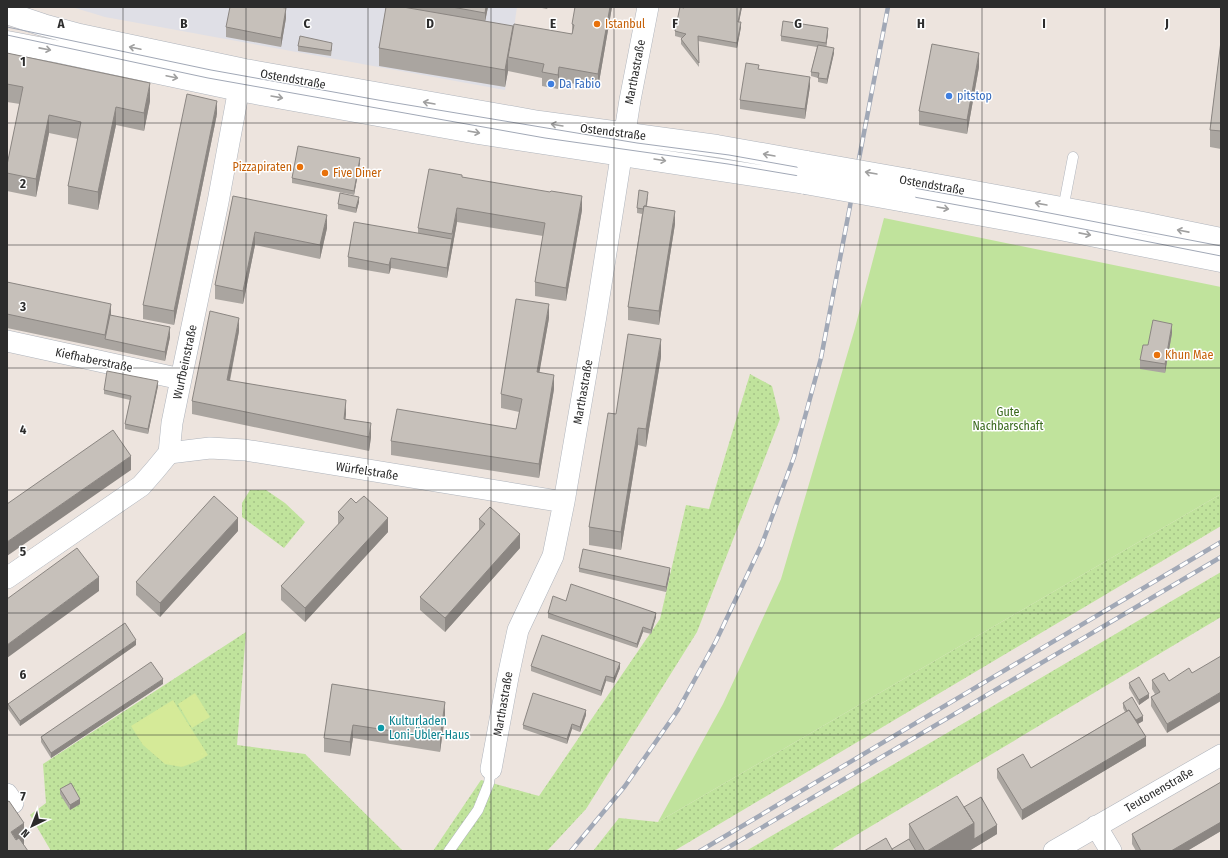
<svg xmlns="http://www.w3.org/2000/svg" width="1228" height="858" viewBox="0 0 1228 858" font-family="'Fira Sans Condensed',sans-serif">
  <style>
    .industrial { fill: #dfdfe6 }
    .grass { fill: url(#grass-dots) }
    .garden { fill: #c0e39c }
    .pitch { fill: #d5ea98 }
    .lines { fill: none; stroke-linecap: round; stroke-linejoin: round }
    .service-casing { stroke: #afb4bc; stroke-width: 11 }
    .minor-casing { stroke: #afb4bc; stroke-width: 22 }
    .secondary-casing { stroke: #afb4bc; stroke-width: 23 }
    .service { stroke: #fff; stroke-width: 10 }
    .minor { stroke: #fff; stroke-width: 21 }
    .secondary { stroke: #fff; stroke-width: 22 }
    .tram { stroke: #a1a8b6; stroke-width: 1 }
    .rail-casing { stroke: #a1a8b6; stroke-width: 4.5 }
    .rail { stroke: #fff; stroke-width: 3; stroke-dasharray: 9; stroke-linecap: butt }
    .secondary-bridge-casing { stroke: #afb4bc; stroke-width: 23; stroke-linecap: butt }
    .secondary-bridge { stroke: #fff; stroke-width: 22 }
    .wall { fill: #aaa5a0 }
    .shaded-wall { fill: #8b8682 }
    .building { fill: #c6c0ba; stroke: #8b8682 }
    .oneway { stroke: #a0a0a0 }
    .grid { fill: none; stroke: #2c2c2c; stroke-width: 1; stroke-opacity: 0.55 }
    .food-dot { fill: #e8710a; stroke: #fff; stroke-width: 1.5 }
    .shop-dot { fill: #3f7fe0; stroke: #fff; stroke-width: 1.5 }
    .culture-dot { fill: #0f9aa8; stroke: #fff; stroke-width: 1.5 }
    .labels { text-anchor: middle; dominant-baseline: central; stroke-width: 3; stroke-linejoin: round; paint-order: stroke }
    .food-label { font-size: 12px; fill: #c56008; stroke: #fff; text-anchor: start }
    .street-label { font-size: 12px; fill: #2c2c2c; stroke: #fff }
    .shop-label { font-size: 12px; fill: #366cbe; stroke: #fff; text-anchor: start }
    .park-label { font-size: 12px; fill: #39691c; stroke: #fff }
    .culture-label { font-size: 12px; fill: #0d838f; stroke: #fff; text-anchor: start }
    .grid-label { font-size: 13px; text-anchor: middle; font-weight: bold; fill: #2c2c2c; stroke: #fff; stroke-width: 3; stroke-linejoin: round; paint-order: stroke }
  </style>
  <defs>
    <pattern id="grass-dots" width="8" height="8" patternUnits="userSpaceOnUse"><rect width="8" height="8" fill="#c0e39c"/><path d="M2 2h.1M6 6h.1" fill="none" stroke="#a5c387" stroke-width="1.8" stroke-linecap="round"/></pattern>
  </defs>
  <rect width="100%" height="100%" fill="#ede4de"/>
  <path class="industrial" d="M72 7H517L505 90 105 17Z"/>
  <path class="grass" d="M750 374 772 386 780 419 697 632 586 809 547 851H433L481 780 539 796 660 619 686 505 709 509Z
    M250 490H266L285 503 305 522 284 548 242 517V503Z
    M1221 494V526L674 851H593L619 818 658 822Z
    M1221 572V617L833 849 834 851H746Z
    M246 632 237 745 305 754 403 851H51L30 815 46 803 43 764Z"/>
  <path class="garden" d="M884 218 1221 287V494L658 822 723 704 781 579 855 328Z"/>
  <path class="pitch" d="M195 693 210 717 192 728 178 704Z
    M173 700 208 755 198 761 182 767 165 764 143 745 131 726Z"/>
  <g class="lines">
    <g class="service-casing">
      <path id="service" d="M1063 209 1073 157
        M449 851 478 810 489 783 491 769"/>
    </g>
    <g class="minor-casing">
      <path id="minor" d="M7 341 181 379
        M169 453 210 448 245 450 564 502
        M7 578 141 486 155 470 169 453 172 423 181 379 218 202 242 72
        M491 769 508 677 518 630 553 556 564 502 596 316 630 100 648 7
        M7 794 13 803
        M1096 826 1111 851
        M1054 851 1221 755"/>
    </g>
    <g class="secondary-casing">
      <path id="secondary" d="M7 13 43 25 80 35 245 70 539 122 717 146 807 162
        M7 42 60 52 239 90 478 133 805 183
        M909 180 1143 223 1221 239
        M905 201 1060 229 1221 261"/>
    </g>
    <use href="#service" class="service"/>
    <use href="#minor" class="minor"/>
    <use href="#secondary" class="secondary"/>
    <path class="tram" d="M7 27 211 70 378 100 637 143 729 155 992 202 1221 246
      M7 35 208 78 545 138 728 164 805 177 1012 215 1221 256"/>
    <g class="rail-casing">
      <path id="rail" d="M571 851 625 786 678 710 716 641 762 544 794 457 821 358 888 7
        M700 851 1221 542
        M722 851 1221 557"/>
    </g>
    <use href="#rail" class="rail"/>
    <g class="secondary-bridge-casing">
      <path id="secondary-bridge" d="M807 162 909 180
        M805 183 905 201"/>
    </g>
    <use href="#secondary-bridge" class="secondary-bridge"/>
  </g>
  <path class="wall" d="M386 7H488L485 21 513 32 572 34V24L612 7 598 88 559 81 558 89 542 86V78L508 71 505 87 379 66V48Z
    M537 7H548L547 9Z
    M742 7 739 22 741 27 737 48 698 41 699 67 681 44V39L682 38 675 36V31L684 8Z
    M286 18 281 47 226 37V27Z
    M828 33 826 47 834 53 827 84 818 82V78L811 76V72L817 47 781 41V36Z
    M1221 41V149L1210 147V130Z
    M298 46 332 48 331 56 298 51Z
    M7 53 150 101 144 131 116 125 98 210 68 204V186L78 139 49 133 36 197 7 191V165L20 104 7 102Z
    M979 67 967 134 919 125V111Z
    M759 69 810 86 805 119 740 109V100Z
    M217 114 174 325 143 319V305Z
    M360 163 354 195 292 183V178Z
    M462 177 582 210 566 301 535 296V282L543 236 457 222 447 278 391 268 389 274 348 267V257L418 233V228Z
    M233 196 327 228 320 259 255 245 243 304 215 299V285Z
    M648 197 647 206 675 224 659 325 628 320V307L642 214 637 213V208Z
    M359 202 356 213 338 209V204Z
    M7 282 111 315 170 337 165 361 7 328Z
    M549 318 539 373 554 389 539 478 391 455V441L516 429 519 412 501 408V394Z
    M239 331 230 381 346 414 345 419 371 437 369 451 192 414V401Z
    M1172 333 1165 373 1140 369V360L1148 345Z
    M661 357 646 447 638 445 621 550 589 545V527L616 414Z
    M158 386 148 434 125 429V424L130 400 104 394V390Z
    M338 512 388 532 305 622 281 600V586L338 525Z
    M479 519 520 548 445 632 420 610V597L479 530Z
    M238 531 160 617 136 595V582Z
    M579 568 670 573 666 592 579 572Z
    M566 601 656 617 651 634 643 632 637 648 548 618V613Z
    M136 645 20 726 8 709V704Z
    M531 666 620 668 614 683 606 681 601 696 531 671Z
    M1152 680 1169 681 1167 733 1151 706V697L1155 694 1152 689Z
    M1129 683 1149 698 1139 705 1129 688Z
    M163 684 51 758 41 742V737Z
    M332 684 445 716 440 752 353 738 350 756 324 752V738Z
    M1123 703 1143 721 1138 724 1146 746 1022 820 997 778V769L1031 768 1125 712 1123 708Z
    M586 715 580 732 572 729 567 744 523 729V725Z
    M1221 782V831L1187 851H1136L1132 844V834Z
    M60 789 80 804 70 810 60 794Z
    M964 807 997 834 969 851H864L892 849 909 839V824Z"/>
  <path class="shaded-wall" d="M486 7H488L485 22V13Z
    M610 7H612L598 88V74Z
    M741 7H742L738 27V22Z
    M286 8V18L281 47V38Z
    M741 22V27L737 48V43Z
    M513 26V44L508 57V71L505 87V70Z
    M828 28V33L826 48V43Z
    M834 48V53L827 84V79Z
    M979 53V67L967 134V120Z
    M559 67V81L558 89V75Z
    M810 77V86L805 119V109Z
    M150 83V101L144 131V113Z
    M217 101V114L174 325V311Z
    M116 107V125L98 210V192Z
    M49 115V133L36 197V179Z
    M360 158V163L354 195V191Z
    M582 196V210L566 301V288Z
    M359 197V202L356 213V208Z
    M457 208V222L447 278V268Z
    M675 211V224L659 325V311Z
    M327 215V228L320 259V245Z
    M255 232V245L243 304V291Z
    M391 258V268L389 274V265Z
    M111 304V318L105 339V348V335Z
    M549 304V318L537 386V372Z
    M239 318V331L227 394V380Z
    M1172 324V333L1165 373V364Z
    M170 327V337L165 361V352Z
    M661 339V357L646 447V429Z
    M554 375V389L539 478V464Z
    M158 381V386L148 434V429Z
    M346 400V414L344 433V419Z
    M371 423V437L369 451V437Z
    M638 428V445L621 550V532Z
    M131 456V470L7 556V542Z
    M238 518V531L160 617V603Z
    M388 518V532L305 622V608Z
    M520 534V548L445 632V618Z
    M670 568V573L666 592V587Z
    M99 577V591L7 658V645Z
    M656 613V617L651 634V630Z
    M643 627V632L637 648V644Z
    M136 640V645L20 726V721Z
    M620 663V668L614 683V678Z
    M606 676V681L601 696V691Z
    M163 679V684L51 758V753Z
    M1221 692V701L1167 733V724Z
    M1149 694V698L1139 705V700Z
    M445 702V716L440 752V738Z
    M586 710V715L580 732V727Z
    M1143 716V721L1134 726V721Z
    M572 724V729L567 744V739Z
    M353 725V738L350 756V742Z
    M1146 737V746L1022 820V810Z
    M80 799V804L70 810V805Z
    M1221 822V831L1187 851H1171Z
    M24 823V851L11 832Z
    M974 823 997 825V834L969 851H927Z"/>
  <path class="building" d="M230 7H279L286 8 281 38 226 27Z
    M386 7H403L513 26 505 70 379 48Z
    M452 7H486L485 13Z
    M575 7H610L598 74 559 67 558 75 542 72 544 64 508 57 514 24 572 34 574 25 572 24Z
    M680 7 684 8 685 7H741L738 22H741L737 43 698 36 699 63 681 39 686 34 675 31Z
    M783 21 828 28 826 43 781 36Z
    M300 36 332 43 331 51 298 46Z
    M1221 41V131L1210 130Z
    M932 44 979 53 967 120 919 111Z
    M818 45 834 48 827 79 818 78 819 73 811 72Z
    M7 53 150 83 144 113 116 107 98 192 68 186 81 122 49 115 36 179 7 173V165L23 87 7 84Z
    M746 63 759 65 758 69 810 77 805 109 740 100Z
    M187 94 217 101 174 311 143 305Z
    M298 146 360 158 354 191 292 178Z
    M429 169 462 175V177L550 192 551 191 582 196 566 288 535 282 545 223 457 208 452 234 418 228Z
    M639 190 648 192 646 206H644L643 209 637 208Z
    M340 193 359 197 356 208 338 204Z
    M233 196 327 215 320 245 255 232 243 291 215 285Z
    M644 206 675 211 659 311 628 307Z
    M354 222 452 239 447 268 391 258 389 265 348 257Z
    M7 282 111 304 105 335 7 314Z
    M516 299 549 304 537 372 554 375 539 464 391 441 397 409 516 429 522 399 501 394Z
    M210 311 239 318 227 380 346 400 344 419 371 423 369 437 192 401Z
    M110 315 170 327 165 352 105 339Z
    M1153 320 1172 324 1165 364 1140 360 1143 345H1148Z
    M628 334 661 339 646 429 638 428 621 532 589 527 608 413 616 414Z
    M107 371 158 381 148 429 125 424 131 396 104 390Z
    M113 430 131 456 7 542V504Z
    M214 496 238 518 160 603 136 582Z
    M364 496 388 518 305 608 281 586 344 518 338 512 351 498 356 503Z
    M490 507 520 534 445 618 420 597 485 524 479 519Z
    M77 548 99 577 7 645V599Z
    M583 549 670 568 666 587 579 568Z
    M571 584 656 613 651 630 643 627 637 644 548 613 553 596 566 601Z
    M125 623 136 640 20 721 8 704Z
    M542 635 620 663 614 678 606 676 601 691 531 666Z
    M1221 656V692L1167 724 1151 697 1160 692 1152 680 1164 673 1169 681 1189 668 1192 673Z
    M151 662 163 679 51 753 41 737Z
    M1139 677 1149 694 1139 700 1129 683Z
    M332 684 445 702 440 738 353 725 350 742 324 738Z
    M533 693 586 710 580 727 572 724 567 739 523 725Z
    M1132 697 1143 716 1136 720 1129 710 1127 711 1123 703Z
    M1129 710 1146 737 1022 810 997 769 1023 754 1031 768Z
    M1221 782V822L1171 851H1141L1132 834Z
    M71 783 80 799 70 805 60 789Z
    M957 796 974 823 927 851H925L909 824Z
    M981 797 997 825 974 839V823L964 807Z
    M9 801 24 823 11 832 16 840 19 838 28 851H7V802Z
    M886 838 893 851H864Z
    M909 839 916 851H893L892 849Z"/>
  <defs><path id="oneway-shaft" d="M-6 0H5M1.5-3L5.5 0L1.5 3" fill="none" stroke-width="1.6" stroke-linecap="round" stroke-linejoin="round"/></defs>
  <g class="oneway">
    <use href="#oneway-shaft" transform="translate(135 48) rotate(-168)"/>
    <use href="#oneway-shaft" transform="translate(45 49) rotate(11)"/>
    <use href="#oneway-shaft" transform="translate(172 77) rotate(12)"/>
    <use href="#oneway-shaft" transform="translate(277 97) rotate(10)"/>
    <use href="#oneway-shaft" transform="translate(429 103) rotate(-170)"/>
    <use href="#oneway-shaft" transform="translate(557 125) rotate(-171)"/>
    <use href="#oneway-shaft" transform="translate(474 132) rotate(10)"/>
    <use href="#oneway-shaft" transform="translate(769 155) rotate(-170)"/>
    <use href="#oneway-shaft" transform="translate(660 160) rotate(9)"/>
    <use href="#oneway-shaft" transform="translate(871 173) rotate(-170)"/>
    <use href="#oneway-shaft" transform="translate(1041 204) rotate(-170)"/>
    <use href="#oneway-shaft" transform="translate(943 208) rotate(10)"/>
    <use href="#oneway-shaft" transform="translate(1183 231) rotate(-169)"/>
    <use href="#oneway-shaft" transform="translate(1085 234) rotate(11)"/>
  </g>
  <path class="grid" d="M123 7V851M246 7V851M368 7V851M491 7V851M614 7V851M737 7V851M860 7V851M982 7V851M1105 7V851M7 123H1221M7 245H1221M7 368H1221M7 490H1221M7 613H1221M7 735H1221"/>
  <g class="food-dot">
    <circle cx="597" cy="24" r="4"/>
    <circle cx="300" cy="167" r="4"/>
    <circle cx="325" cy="173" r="4"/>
    <circle cx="1157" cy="355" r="4"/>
  </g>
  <g class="shop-dot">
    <circle cx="551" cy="84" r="4"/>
    <circle cx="949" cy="96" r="4"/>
  </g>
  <circle class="culture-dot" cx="381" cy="728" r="4"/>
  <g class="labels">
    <g class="food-label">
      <text x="605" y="24">Istanbul</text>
      <text x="292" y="167" text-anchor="end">Pizzapiraten</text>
      <text x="333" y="173">Five Diner</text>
      <text x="1165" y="355">Khun Mae</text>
    </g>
    <g class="street-label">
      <text transform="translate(635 72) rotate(-79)">Marthastraße</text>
      <text transform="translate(293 79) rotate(10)">Ostendstraße</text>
      <text transform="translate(613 132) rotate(7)">Ostendstraße</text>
      <text transform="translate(932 185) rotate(10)">Ostendstraße</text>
      <text transform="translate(94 360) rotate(12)">Kiefhaberstraße</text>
      <text transform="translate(185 362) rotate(-78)">Wurfbeinstraße</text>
      <text transform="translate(583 392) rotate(-80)">Marthastraße</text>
      <text transform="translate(367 471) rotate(9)">Würfelstraße</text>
      <text transform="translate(503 704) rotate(-80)">Marthastraße</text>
      <text transform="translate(1159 790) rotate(-30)">Teutonenstraße</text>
    </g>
    <g class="shop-label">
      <text x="559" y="84">Da Fabio</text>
      <text x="957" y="96">pitstop</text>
    </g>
    <g class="park-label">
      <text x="1008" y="412">Gute<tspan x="1008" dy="14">Nachbarschaft</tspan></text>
    </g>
    <g class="culture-label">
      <text x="389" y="721">Kulturladen<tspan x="389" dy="14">Loni-Übler-Haus</tspan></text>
    </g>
  </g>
  <g class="grid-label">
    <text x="61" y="28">A</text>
    <text x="184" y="28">B</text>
    <text x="307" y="28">C</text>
    <text x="430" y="28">D</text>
    <text x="553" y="28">E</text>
    <text x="675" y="28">F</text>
    <text x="798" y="28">G</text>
    <text x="921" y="28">H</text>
    <text x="1044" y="28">I</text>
    <text x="1167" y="28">J</text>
    <text x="23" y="66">1</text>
    <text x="23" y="188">2</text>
    <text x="23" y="311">3</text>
    <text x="23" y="434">4</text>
    <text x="23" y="556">5</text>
    <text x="23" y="679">6</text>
    <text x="23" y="801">7</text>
  </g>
  <rect width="1228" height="858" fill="none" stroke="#2c2c2c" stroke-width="16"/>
  <g transform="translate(32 826) rotate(223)" stroke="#ffffff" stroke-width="3" paint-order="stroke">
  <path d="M0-3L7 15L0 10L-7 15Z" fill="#2c2c2c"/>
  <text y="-6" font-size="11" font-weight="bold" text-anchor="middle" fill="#2c2c2c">N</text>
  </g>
</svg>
